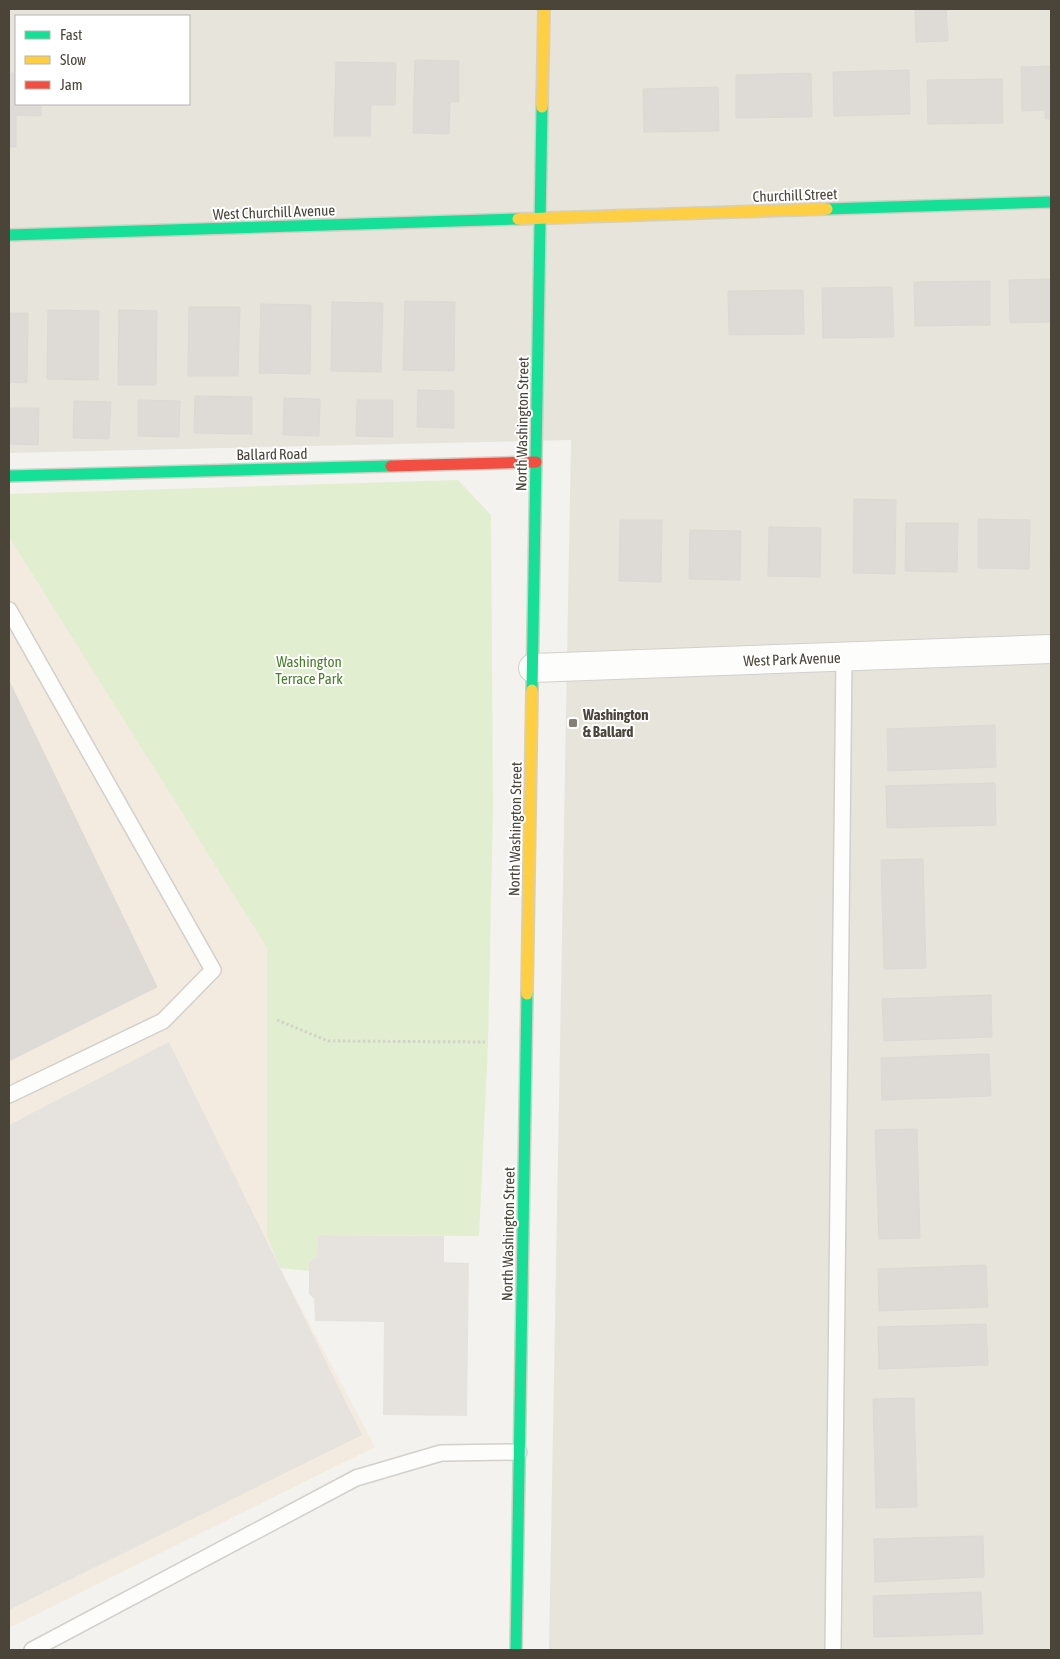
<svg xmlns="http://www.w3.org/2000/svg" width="1060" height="1659" viewBox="0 0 1060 1659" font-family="'Asap Condensed',sans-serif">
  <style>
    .residential { fill: #e7e4dc; fill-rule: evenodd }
    .commercial { fill: #f3ebdf }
    .green { fill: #e1eecf }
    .parking { fill: #e6e3df }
    .building { fill: #dedbd6; stroke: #dcd9d4 }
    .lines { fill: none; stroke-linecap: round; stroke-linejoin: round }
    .lane-casing { stroke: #d2d0cb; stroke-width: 18 }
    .street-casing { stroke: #d2d0cb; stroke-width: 30 }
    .fast-casing { stroke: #d3cfc5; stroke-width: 14 }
    .slow-casing { stroke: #d3cfc5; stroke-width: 14 }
    .jam-casing { stroke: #d3cfc5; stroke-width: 14 }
    .path { stroke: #d3d2cc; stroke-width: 3; stroke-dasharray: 2.5 2.5; stroke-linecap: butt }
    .lane { stroke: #fdfdfc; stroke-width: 15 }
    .street { stroke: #fdfdfc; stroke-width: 28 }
    .fast { stroke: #16e098; stroke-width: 11 }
    .slow { stroke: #ffcf43; stroke-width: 11 }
    .jam { stroke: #f24e42; stroke-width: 11 }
    .poi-dot { fill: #868178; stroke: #fff; stroke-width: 2 }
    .labels { text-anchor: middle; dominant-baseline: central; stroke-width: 4; stroke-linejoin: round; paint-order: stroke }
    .street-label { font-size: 15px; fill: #4b4439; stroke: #fff }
    .park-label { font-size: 15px; fill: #4a7f2a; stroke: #fff }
    .poi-label { font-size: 15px; font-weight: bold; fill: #4b4439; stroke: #fff; text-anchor: start }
  </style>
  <rect width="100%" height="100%" fill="#f4f2ee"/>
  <path class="residential" d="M9 9H1051V1650H549L571 440 9 453ZM16 16H189V104H16Z"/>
  <path class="commercial" d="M9 537 267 948V1236L280 1268 375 1447 9 1628Z"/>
  <path class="green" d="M458 480 491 515 493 808 488 1044 479 1236 318 1235 317 1256 309 1262V1271L280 1268 267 1236V948L9 537V494Z"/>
  <path class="parking" d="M169 1042 362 1435 9 1610V1125Z
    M318 1235 444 1236V1262L469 1263 467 1416 383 1415 384 1322 315 1321 314 1299 309 1294V1262L317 1256Z"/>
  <path class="building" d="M915 9H946L948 41 916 42Z
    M415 60 459 61V102H450L449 134 413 133Z
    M336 62 396 63 395 105H371L370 136H334Z
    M1051 66V119H1045V110L1022 111 1021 67Z
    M909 70 910 114 834 116 833 72Z
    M9 73H16V104H41V116L16 115V147H9Z
    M811 73 812 117 736 118V75Z
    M1002 79 1003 123 928 124 927 80Z
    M718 87 719 131 644 132 643 89Z
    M1051 279V322L1010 323 1009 280Z
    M990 281V325L915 326 914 282Z
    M892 287 894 337 823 338 822 288Z
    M803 290 804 334 729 335 728 291Z
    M405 301 455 302 454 371 403 370Z
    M332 302 383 303 381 372 331 371Z
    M261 304 311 305 310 374 259 373Z
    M189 307H240L238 376H188Z
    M48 310 99 311 98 380 47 379Z
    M119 310 157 311 156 385H118Z
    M9 313H28L27 383 9 382Z
    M418 390 454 391V428L417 427Z
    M195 396 252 397V434L194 433Z
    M284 398 320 399 319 436 283 435Z
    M138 400 180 401 179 437 138 436Z
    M357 400H393V437L356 436Z
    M74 401 111 402 109 439 73 438Z
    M9 408H39L38 445 9 444Z
    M854 499 896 500 895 574 853 573Z
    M978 519 1030 520 1029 569 978 568Z
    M1051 519V567H1050Z
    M620 520H662L661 582 619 581Z
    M906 523H958L957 572 905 571Z
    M769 527 821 528 820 577 768 576Z
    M690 530 741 531 740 580 689 579Z
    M9 681 157 987 9 1061Z
    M995 725 996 767 888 771 887 729Z
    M995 783 996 825 887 828 886 786Z
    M923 859 926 968 884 969 881 860Z
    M991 995 992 1037 884 1041 882 999Z
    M989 1054 991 1096 882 1100 881 1058Z
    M917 1129 920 1238 879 1239 875 1130Z
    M986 1265 988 1307 879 1311 878 1269Z
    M986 1324 988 1365 879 1369 878 1327Z
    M914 1398 917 1507 876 1508 873 1399Z
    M983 1536 984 1577 875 1582 874 1539Z
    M981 1592 983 1634 874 1637 873 1596Z"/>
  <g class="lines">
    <g class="lane-casing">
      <path id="lane" d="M9 610 213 970 163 1021 9 1095
        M32 1650 356 1478 441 1453 519 1452
        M833 1650 844 657"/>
    </g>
    <g class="street-casing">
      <path id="street" d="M533 668 1051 649"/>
    </g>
    <g class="fast-casing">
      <path id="fast" d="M827 209 1051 202
        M9 235 518 219
        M9 476 391 466
        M532 690 542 107
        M516 1650 527 994"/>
    </g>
    <g class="slow-casing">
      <path id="slow" d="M542 107 544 9
        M518 219 827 209
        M527 994 532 690"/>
    </g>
    <g class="jam-casing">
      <path id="jam" d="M391 466 536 462"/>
    </g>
    <path class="path" d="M277 1020 328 1041 485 1042"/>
    <use href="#lane" class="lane"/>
    <use href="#street" class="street"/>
    <use href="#fast" class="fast"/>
    <use href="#slow" class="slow"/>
    <use href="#jam" class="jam"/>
  </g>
  <rect class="poi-dot" x="568" y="718" width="10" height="10" rx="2.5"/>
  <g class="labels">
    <g class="street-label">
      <text transform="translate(795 195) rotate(-2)">Churchill Street</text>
      <text transform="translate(274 212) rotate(-2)">West Churchill Avenue</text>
      <text transform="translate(522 424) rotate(-89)">North Washington Street</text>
      <text transform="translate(272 454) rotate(-1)">Ballard Road</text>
      <text transform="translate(792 659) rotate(-2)">West Park Avenue</text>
      <text transform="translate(515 829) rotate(-89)">North Washington Street</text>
      <text transform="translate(508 1234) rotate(-89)">North Washington Street</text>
    </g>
    <g class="park-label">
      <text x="309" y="661">Washington<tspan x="309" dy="17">Terrace Park</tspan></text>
    </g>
    <g class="poi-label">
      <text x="583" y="714">Washington<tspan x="583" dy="17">&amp; Ballard</tspan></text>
    </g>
  </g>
  <rect width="1060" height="1659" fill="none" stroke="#4b4439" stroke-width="20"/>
  <rect x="15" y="15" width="175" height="90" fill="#ffffff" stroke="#b7b4b0"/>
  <rect x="25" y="31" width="25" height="8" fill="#16e098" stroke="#b7b4b0"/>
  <text x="60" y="40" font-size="15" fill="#4b4439">Fast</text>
  <rect x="25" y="56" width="25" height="8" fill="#ffcf43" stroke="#b7b4b0"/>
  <text x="60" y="65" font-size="15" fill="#4b4439">Slow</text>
  <rect x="25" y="81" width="25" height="8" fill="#f24e42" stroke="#b7b4b0"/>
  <text x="60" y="90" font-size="15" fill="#4b4439">Jam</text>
</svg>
